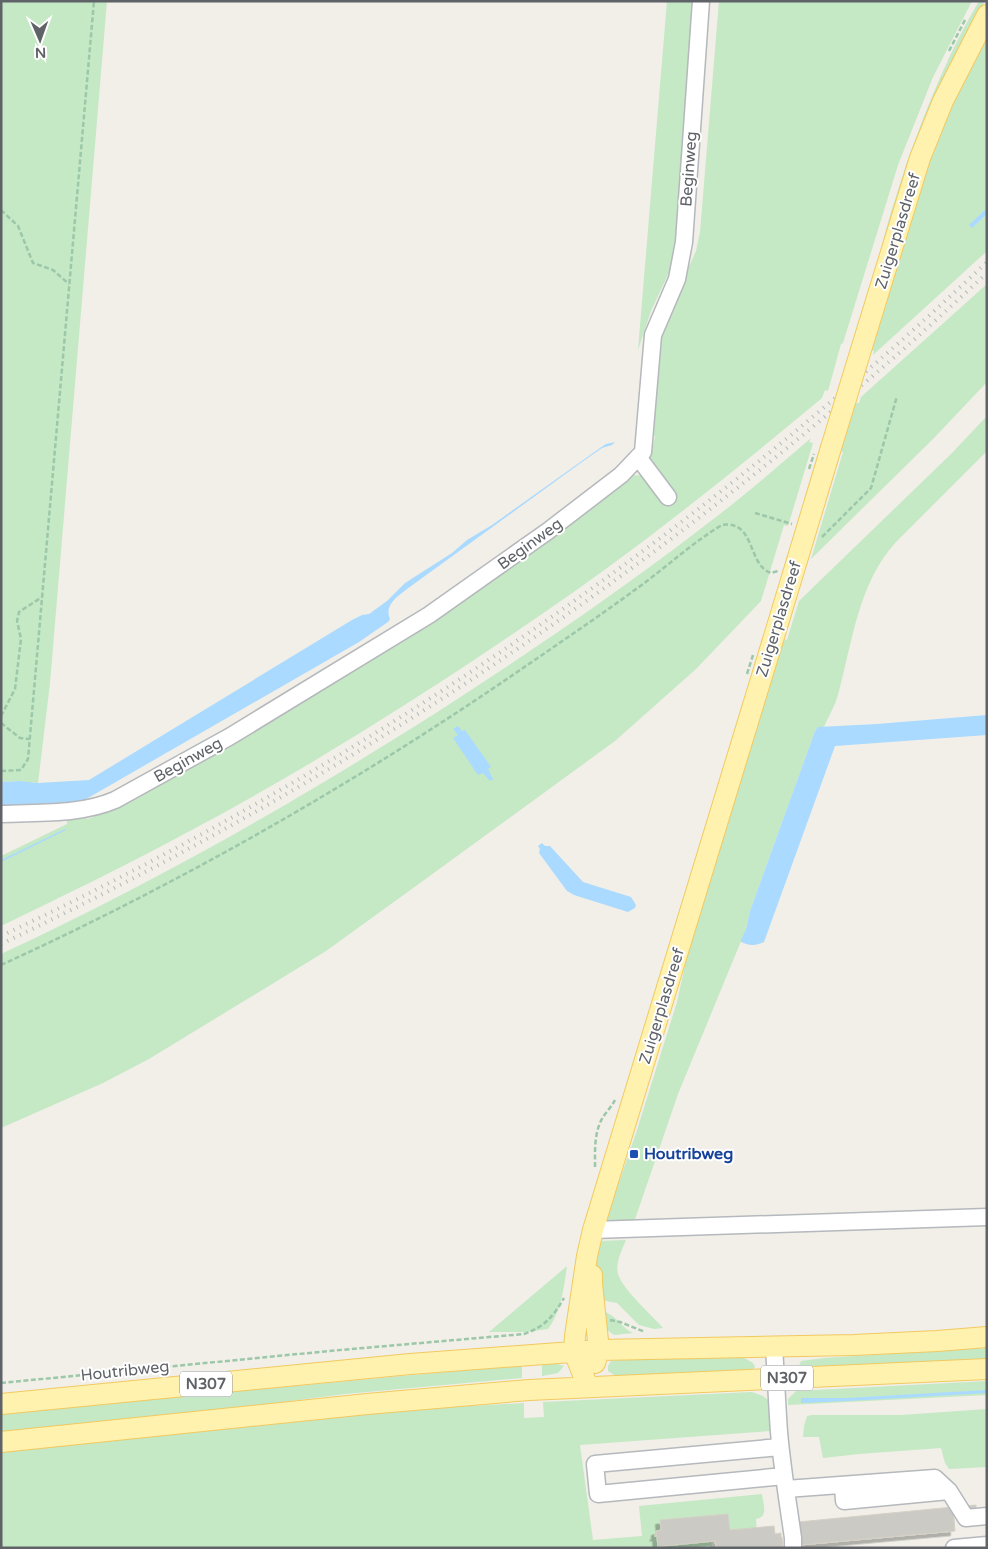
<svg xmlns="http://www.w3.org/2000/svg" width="988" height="1549" viewBox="0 0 988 1549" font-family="'Varela Round',sans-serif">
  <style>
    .green { fill: #c5e8c5 }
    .water { fill: #aadaff }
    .building { fill: #cccac5; stroke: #d6d1c6; filter: url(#shadow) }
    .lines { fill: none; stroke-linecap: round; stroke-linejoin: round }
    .minor-casing { stroke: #b5b8bc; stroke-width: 19 }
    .major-casing { stroke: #f2c960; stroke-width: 22 }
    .path { stroke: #9cc7a9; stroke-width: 2.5; stroke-dasharray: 5 2.5; stroke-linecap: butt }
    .minor { stroke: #fff; stroke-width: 16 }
    .major { stroke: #fff2af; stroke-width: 20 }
    .rail { stroke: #b6b7b8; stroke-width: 4; stroke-dasharray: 1 6; stroke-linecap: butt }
    .major-bridge-casing { stroke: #f2c960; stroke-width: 22; stroke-linecap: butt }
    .path-bridge { stroke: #9cc7a9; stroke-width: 2.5; stroke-dasharray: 5 2.5; stroke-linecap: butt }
    .major-bridge { stroke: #fff2af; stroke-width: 20 }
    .transit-dot { fill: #1a4fb4; stroke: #fff; stroke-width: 2 }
    .labels { text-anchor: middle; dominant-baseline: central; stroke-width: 4; stroke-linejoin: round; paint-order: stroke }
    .shield { fill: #fff; stroke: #8f9295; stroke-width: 1 }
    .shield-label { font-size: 15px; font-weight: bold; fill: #5f6368 }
    .street-label { font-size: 16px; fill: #5f6368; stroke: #fff }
    .transit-label { font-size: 16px; font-weight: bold; fill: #164399; stroke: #fff; text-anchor: start }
  </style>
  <defs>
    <filter id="shadow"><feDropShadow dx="-4.5" dy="4.5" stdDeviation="0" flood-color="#0004"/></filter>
  </defs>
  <rect width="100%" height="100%" fill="#f1efe8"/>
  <path class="green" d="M1 1H107L50 683 38 783 20 781 1 782Z
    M667 1H697L677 245 672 266 651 311 638 350Z
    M719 1H972L933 77 898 165 843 343 841 344 828 391 825 390 822 398C732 473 639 548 542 614 427 693 309 768 186 833 125 866 63 896 1 926V856L67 824 66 814 85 812 86 818 88 819 98 815 229 743 630 476 635 475 646 476 651 466 650 455 655 437 650 429 659 350 664 322 696 251 700 232Z
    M979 1H985L976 16 887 243 883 242C889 216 898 191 906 165 926 109 948 53 979 1Z
    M987 39V208L971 224 974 226 987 214V251L873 355 874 351 871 350 931 154 953 104Z
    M987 284V382L934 438 811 559 843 452 840 451 855 403H859L861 397Z
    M987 416V451L896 542C858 583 852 644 838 695 835 706 828 717 824 727H818L815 731 750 911 746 929 678 1094 633 1225 604 1226 637 1130 677 1002 694 925 783 639 787 640 799 601 951 454Z
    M811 438 809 442 813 443 788 526 784 525 761 601 696 669 615 741 409 891 326 951 149 1059 103 1083 1 1128V954C143 888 280 811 412 728 521 659 628 586 729 507 757 485 784 461 811 438Z
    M626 1240C622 1250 615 1263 618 1274 623 1290 651 1314 663 1328L654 1329 639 1325 617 1303 595 1299 593 1292 597 1248 599 1241Z
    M567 1266C564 1287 561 1312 548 1329L526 1332H489Z
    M598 1310C618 1314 617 1325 633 1333L614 1335 606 1329Z
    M987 1348V1363L802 1371 799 1366 801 1361 824 1358Z
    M741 1356 753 1363 755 1367 751 1371 624 1376 614 1375 608 1371V1366L611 1361 620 1360Z
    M554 1363 564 1366 558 1373 542 1376V1364Z
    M522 1365V1378L345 1394 214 1411 1 1432V1413Z
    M987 1381V1395L788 1405V1399L796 1391Z
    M752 1392 763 1396 768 1400 770 1431 580 1445 593 1540 642 1536 639 1506 762 1494C763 1504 769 1517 756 1519L758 1548 741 1536 660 1537V1548H1V1450L294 1422 415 1409 524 1403V1418L544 1417 543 1402Z
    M987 1409V1467L949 1469 945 1463 941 1448 859 1454 823 1458 819 1437H803L804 1426 807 1416 812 1415H901Z
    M711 1540 712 1548H662L664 1544Z"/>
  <path class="water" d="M987 208V214L972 228 969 225Z
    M615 442 612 445 602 448 582 462 407 589C397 597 384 605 390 619L388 622 359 642 81 802 1 807V782L20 781 38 783 89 780 352 620 362 615 369 614 387 601 405 583 452 553 467 540 492 525 600 448 606 444Z
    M987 715V735L835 746 764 942C755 946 750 946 741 942V940L746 929 750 911 815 731 818 727 877 724Z
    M458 726 462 731 465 730 491 767 488 769 493 779 490 781 483 773 478 775 453 738 458 735 453 729Z
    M65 829 66 830 1 862V860Z
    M542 843 545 846H550L583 882 631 897 636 905 635 908 628 912 574 895 567 891 539 853 540 849 538 846Z
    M987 1390V1393L847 1401 801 1403V1398H847Z"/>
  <path class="building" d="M976 1505V1511L964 1512 963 1506Z
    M953 1507 955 1531 800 1545 798 1522Z
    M728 1514 730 1530 774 1526 775 1534 781 1533V1537H782L783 1548H716L715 1541 663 1546V1548H658L657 1536H654H656V1531L661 1530 660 1520Z"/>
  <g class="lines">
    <g class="minor-casing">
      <path id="minor" d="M638 457 668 497
        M1 814C39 812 80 815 115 800L229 737 429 615 548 531 621 475 643 452 653 335 677 279 684 242 701 1
        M593 1230 987 1217
        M774 1348C776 1376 777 1404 779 1432 782 1467 788 1503 793 1538V1548
        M780 1447 595 1464 598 1494 784 1476
        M843 1485 844 1501 949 1491 966 1518 987 1516
        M786 1489 935 1478 949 1491
        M954 1548 987 1545"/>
    </g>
    <g class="major-casing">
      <path id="major" d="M868 327 920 158 943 101 987 15
        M815 501 830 451
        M592 1275V1284L599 1350 595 1363
        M588 1387 574 1352 575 1336 587 1256 593 1230 769 653
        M1 1404 410 1364 599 1350 854 1345 937 1341 987 1337
        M1 1442 367 1404 529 1390 987 1369"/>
    </g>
    <path class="path" d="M949 51 966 18
      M1 210 18 226 33 263 53 270 69 284
      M755 513 792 524
      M822 537 871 488 897 396
      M1 716 15 689 21 639 17 621 19 612 42 597
      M1 723 20 738 29 739
      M1 771 21 770 28 759 94 1
      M1 965C176 885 345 789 504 681 552 648 600 616 647 581 672 562 695 541 722 525 756 520 747 565 771 573L778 571
      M595 1167C595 1150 594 1132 603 1117 607 1111 612 1106 615 1100
      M610 1320 620 1322 645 1332
      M1 1383 329 1351 524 1334C544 1327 553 1317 564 1298"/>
    <use href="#minor" class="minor"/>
    <use href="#major" class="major"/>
    <path class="rail" d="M1 936C363 766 697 536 987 262
      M1 944C362 773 695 547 987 273"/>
    <g class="major-bridge-casing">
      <path id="major-bridge" d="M830 451 868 327
        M769 653 815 501"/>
    </g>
    <path class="path-bridge" d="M809 469 814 454
      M747 674 753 655"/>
    <use href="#major-bridge" class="major-bridge"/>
  </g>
  <rect class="transit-dot" x="629" y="1149" width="10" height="10" rx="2.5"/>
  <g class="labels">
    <g class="shield">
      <rect x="761" y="1365.5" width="52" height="25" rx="4"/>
      <rect x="180" y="1371.5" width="52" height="25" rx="4"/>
    </g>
    <g class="shield-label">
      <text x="787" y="1378">N307</text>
      <text x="206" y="1384">N307</text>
    </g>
    <g class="street-label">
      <text transform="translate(689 169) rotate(-86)">Beginweg</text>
      <text transform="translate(898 231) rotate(-73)">Zuigerplasdreef</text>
      <text transform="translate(530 544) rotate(-36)">Beginweg</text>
      <text transform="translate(779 619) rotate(-73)">Zuigerplasdreef</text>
      <text transform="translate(188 760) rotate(-29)">Beginweg</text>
      <text transform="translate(662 1006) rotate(-73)">Zuigerplasdreef</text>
      <text transform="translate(125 1371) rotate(-6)">Houtribweg</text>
    </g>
    <g class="transit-label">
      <text x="644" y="1154">Houtribweg</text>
    </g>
  </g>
  <rect width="988" height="1549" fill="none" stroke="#5f6368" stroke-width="5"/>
  <g transform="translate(40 40) rotate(178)" stroke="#ffffff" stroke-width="4" paint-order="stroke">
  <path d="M0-4L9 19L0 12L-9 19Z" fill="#5f6368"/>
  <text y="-8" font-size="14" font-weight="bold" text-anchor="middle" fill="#5f6368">N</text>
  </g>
</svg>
